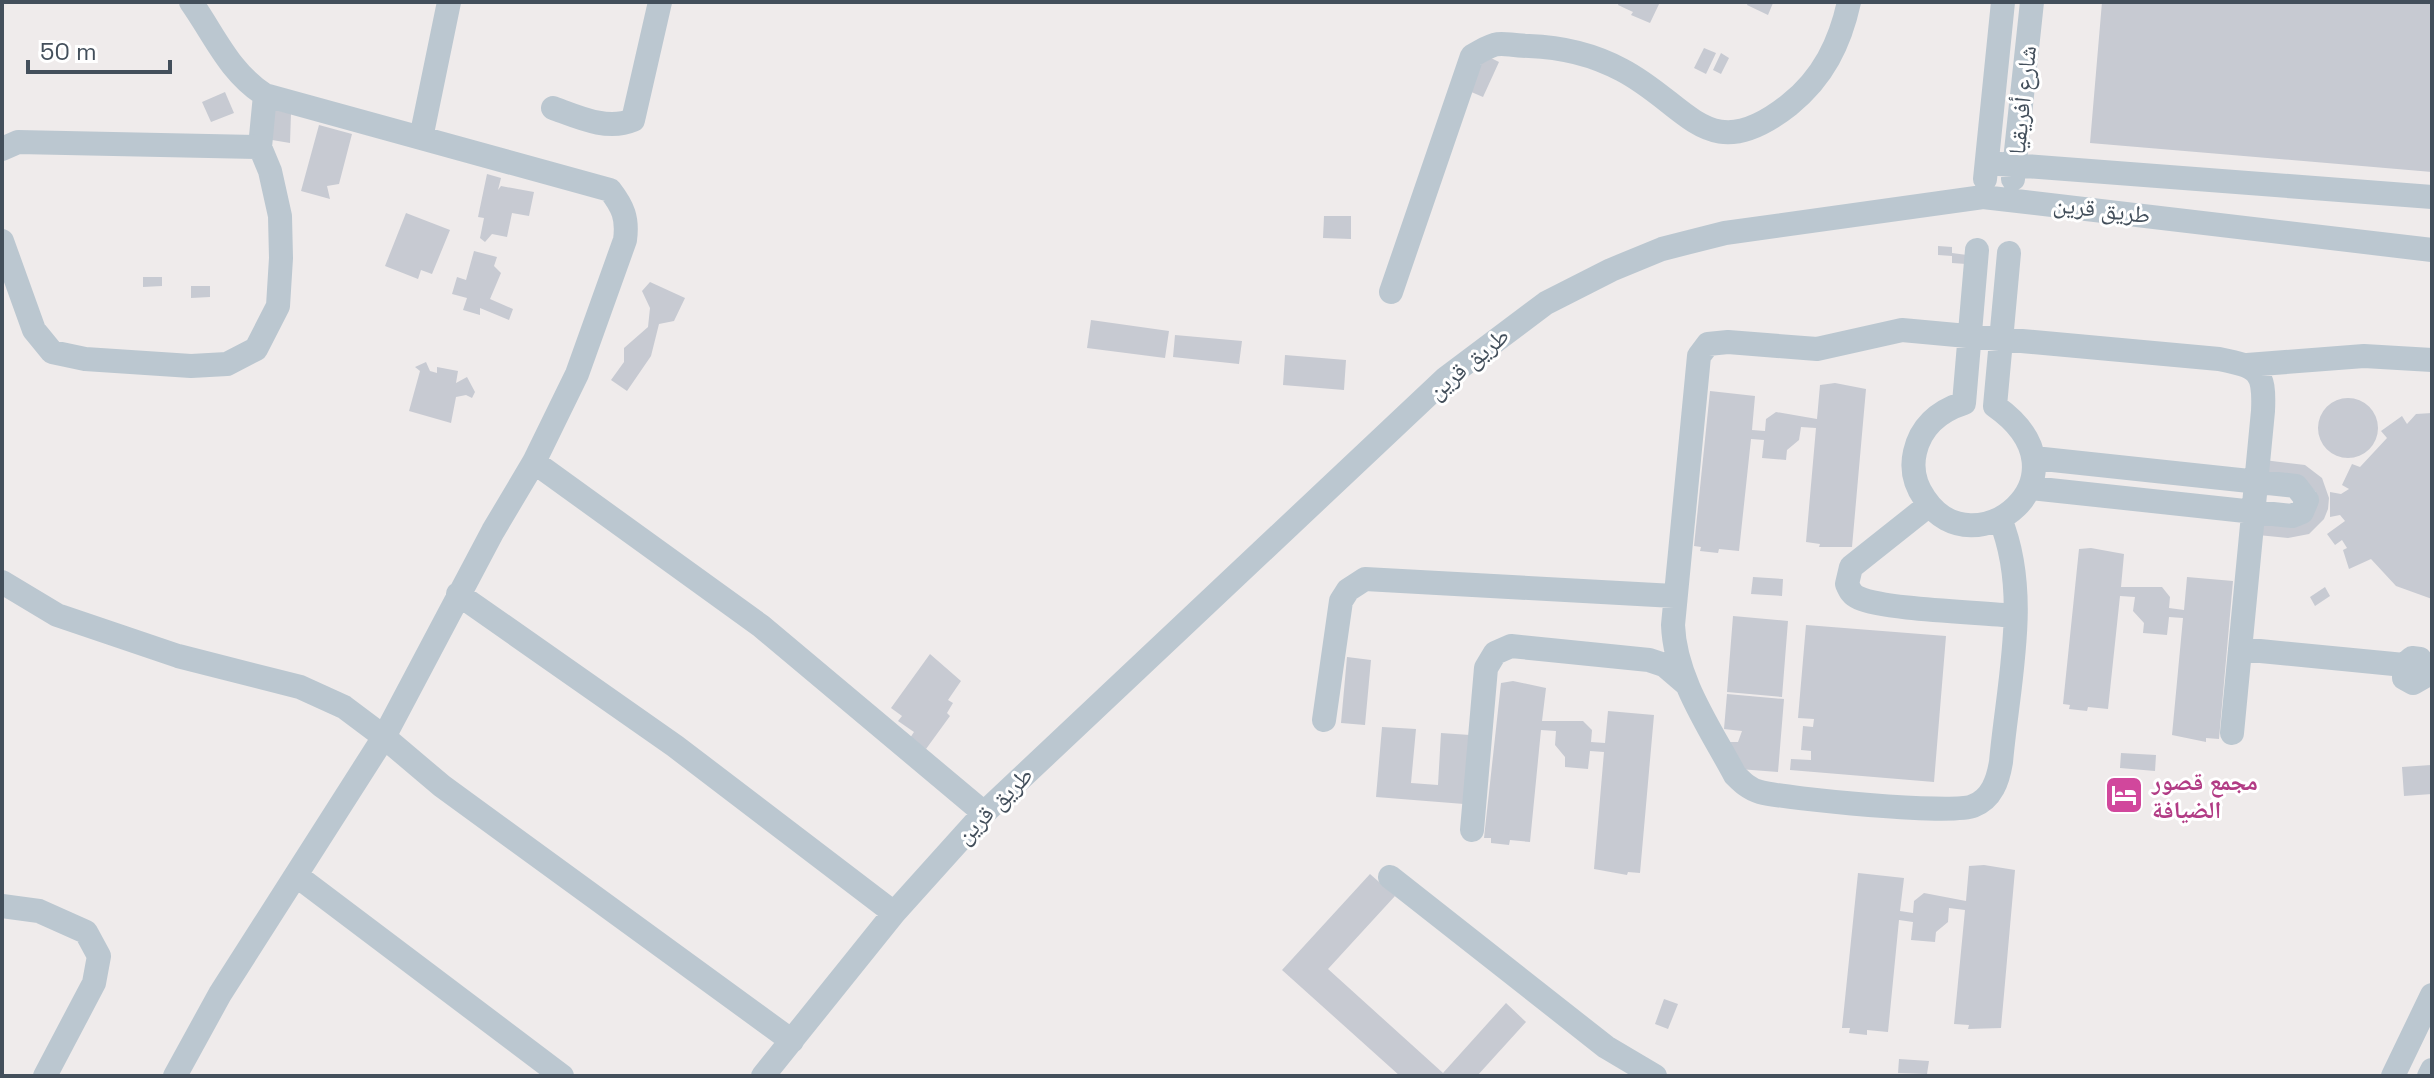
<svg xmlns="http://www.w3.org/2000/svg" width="2434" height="1078" viewBox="0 0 2434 1078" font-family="'Space Grotesk','Noto Naskh Arabic',sans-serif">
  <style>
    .building { fill: #c7cad2 }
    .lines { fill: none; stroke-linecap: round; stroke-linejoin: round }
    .minor { stroke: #bbc7d0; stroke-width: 24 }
    .labels { text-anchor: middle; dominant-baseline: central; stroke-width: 6; stroke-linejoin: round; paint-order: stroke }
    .street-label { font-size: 24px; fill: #434f5b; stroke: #fff }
    .hotel-label { font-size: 24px; font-weight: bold; fill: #b23c85; stroke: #fff; text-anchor: start }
  </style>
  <rect width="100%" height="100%" fill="#efebeb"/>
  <path class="building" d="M1619 2H1660L1650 23 1631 15 1633 12 1618 5Z
    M1748 2H1771L1773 3 1768 15 1747 5Z
    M2102 2H2432V172L2090 143Z
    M1704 48 1716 53 1706 74 1694 68Z
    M1721 53 1729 58 1721 74 1713 70Z
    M1485 55 1499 62 1483 97 1469 91Z
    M225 92 234 113 211 122 202 102Z
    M265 108 291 113 290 143 260 138Z
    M319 125 352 134 339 184 327 186 330 199 301 191Z
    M487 174 501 178 498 190 501 186 534 192 529 216 512 213 507 237 492 234 485 242 480 238 484 218 478 217Z
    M406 213 450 230 432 274 421 270 418 279 385 266Z
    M1324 216H1351V239L1323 238Z
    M1938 246 1952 247V253L1967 255 1966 264 1952 263V256L1938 255Z
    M474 251 497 257 494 266 501 273 490 299 513 309 509 320 480 308V315L463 310 467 298 452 294 457 277 466 280Z
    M143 277H162V286L143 287Z
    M650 282 685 298 674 321 659 324 651 356 627 391 611 380 624 362V348L648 327 650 308 642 291Z
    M191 286H210V297L191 298Z
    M1091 320 1169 331 1165 358 1087 348Z
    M1175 335 1242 341 1239 364 1173 357Z
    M1285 355 1346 360 1344 390 1283 385Z
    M426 362 430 371 437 373V367L458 371 456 383 467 377 475 392 472 398 466 395 456 397 451 423 409 411 420 371 415 367Z
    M1835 383 1866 389 1852 547H1819L1820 544 1806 542 1816 428 1801 427 1799 440 1787 450 1786 460 1762 458 1764 440 1751 439 1739 551 1719 549 1718 553 1700 551 1701 547 1694 546 1710 391 1755 396 1752 430 1765 431 1766 419 1776 412 1817 419 1820 385Z
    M2318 428a30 30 0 1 1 60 0a30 30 0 1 1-60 0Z
    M2432 413V599L2396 586 2371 559 2349 569 2343 550 2347 548 2342 540 2335 545 2327 534 2345 521 2340 515 2330 517V492L2341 494 2349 489 2342 485 2352 464 2360 467 2387 438 2381 431 2402 416 2407 424 2416 414Z
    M2264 460 2305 465 2322 478 2329 498 2328 509 2324 519 2309 534 2288 538 2258 535 2259 523 2316 492 2301 476 2263 472Z
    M2091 548 2124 554 2121 587H2162L2170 597 2169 608 2184 610 2187 577 2233 581 2219 739 2206 738V742L2172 735 2183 618 2169 617 2167 635 2143 633 2144 623 2133 611 2135 597 2120 596 2108 709 2088 707 2087 711 2069 709 2070 705 2063 704 2079 549Z
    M1753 577 1783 579 1782 596 1751 594Z
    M2325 587 2330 596 2315 606 2310 597Z
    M1733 616 1788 621 1782 697 1727 692Z
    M1806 625 1946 636 1934 782 1790 770 1791 759 1811 760V751L1801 750 1803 726 1813 727 1814 719 1798 718Z
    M930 654 961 681 948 700 953 703 947 713 950 716 926 749 910 738 914 732 898 721 902 716 891 708Z
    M1347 657 1371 660 1365 725 1341 723Z
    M1513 681 1546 688 1542 721H1583L1592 730 1591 742 1605 743 1608 711 1654 715 1640 873 1628 872 1627 875 1594 869 1604 752 1590 751 1588 769 1565 767V757L1555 745 1556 731 1541 730 1530 842 1510 840 1509 845 1491 843V838H1484L1501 683Z
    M1727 694 1784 699 1778 772 1739 769 1728 742H1738L1742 731 1724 729Z
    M1382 727 1416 729 1411 783 1438 785 1441 733 1470 735 1464 804 1376 797Z
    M2121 753 2156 755 2155 771 2120 768Z
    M2431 765 2432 794 2404 796 2402 767Z
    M1984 865 2015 870 2001 1028 1968 1029 1969 1025 1954 1024 1965 910 1949 908 1948 922 1936 932 1935 942 1911 940 1913 922 1899 920 1888 1032 1867 1030V1035L1849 1033 1850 1028H1842L1858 873 1904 878 1900 911 1913 913 1914 901 1924 893 1966 901 1969 866Z
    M1370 874 1395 896 1328 969 1443 1073 1506 1003 1526 1022 1477 1076H1400L1282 970Z
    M1664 999 1678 1004 1668 1029 1655 1024Z
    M1899 1059 1929 1061 1927 1074 1898 1073Z"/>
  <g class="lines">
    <path class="minor" d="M191 2C215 36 229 72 265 95L610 190C623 207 628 218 625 240L577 374 534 462 493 531 384 737 442 786 792 1041
      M553 108C578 117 607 131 633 120L660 2
      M421 138 449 2
      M2 149 18 142 260 147
      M1987 163 2432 197
      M1985 179 2003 2
      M2013 179 2032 2
      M2 241 34 330 52 352 85 359 191 366 227 364 256 349 278 306 281 258 280 216 270 171 260 147 265 95
      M1977 250 1964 403C1939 411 1921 426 1915 452 1911 469 1915 485 1925 499 1974 572 2096 477 1995 406L2009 253
      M1391 292 1472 56C1502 38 1497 45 1529 46 1561 47 1592 54 1622 70 1689 105 1708 169 1789 105 1823 78 1840 43 1849 2
      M2247 365 2364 356 2432 360
      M534 462 761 626 984 813
      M2031 488 2292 516 2302 512 2307 500 2296 486 2034 458
      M1929 505 1851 567 1847 584C1850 591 1852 595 1859 598 1886 610 1980 612 2014 616
      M2000 519C2031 594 2008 683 2001 762 1998 780 1992 799 1973 806 1952 815 1788 799 1760 792 1749 789 1742 782 1735 775 1710 728 1675 679 1673 625L1699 356 1708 344 1728 342 1817 349 1902 330 2219 359C2258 367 2265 370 2263 411L2232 733
      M2 582 57 615 178 656 300 687 344 707 384 737 220 994 175 1076
      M458 594 675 746 894 913
      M2240 649 2404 665V678L2413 683 2427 675V668L2420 659 2412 658 2404 665
      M1324 720 1341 601 1348 590 1365 579 1674 596
      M1472 830 1486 668 1495 653 1511 646 1649 660 1664 665 1685 683
      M297 876 562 1076
      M1390 877 1606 1047 1655 1076
      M2 906 39 911 86 932 99 956 94 983 45 1076
      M763 1076 894 913 984 813 1446 378 1546 303 1611 270 1662 249 1725 233 1983 197 2432 250
      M2393 1076 2432 995
      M2429 1076 2432 1070"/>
  </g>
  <defs>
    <g id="hotel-square" transform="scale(2)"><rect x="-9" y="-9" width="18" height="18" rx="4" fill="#d1479c" stroke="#fff"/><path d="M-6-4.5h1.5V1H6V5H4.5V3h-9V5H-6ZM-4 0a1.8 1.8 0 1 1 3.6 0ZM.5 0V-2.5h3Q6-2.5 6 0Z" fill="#fff"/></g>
  </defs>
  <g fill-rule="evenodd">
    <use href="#hotel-square" x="2124" y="795"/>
  </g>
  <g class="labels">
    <g class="street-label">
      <text transform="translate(2022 100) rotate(-84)">شارع أفريقيا</text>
      <text transform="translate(2102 209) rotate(7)">طريق قرين</text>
      <text transform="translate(1468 363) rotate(-40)">طريق قرين</text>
      <text transform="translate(994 805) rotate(-45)">طريق قرين</text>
    </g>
    <g class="hotel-label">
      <text x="2152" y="781">مجمع قصور<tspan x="2152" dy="28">الضيافة</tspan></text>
    </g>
  </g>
  <rect width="2434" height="1078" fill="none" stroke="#434f5b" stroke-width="8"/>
  <path d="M28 60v12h142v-12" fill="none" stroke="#434f5b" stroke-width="4"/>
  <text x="40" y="60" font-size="24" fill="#434f5b" stroke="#ffffff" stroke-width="6" paint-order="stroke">50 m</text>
</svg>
